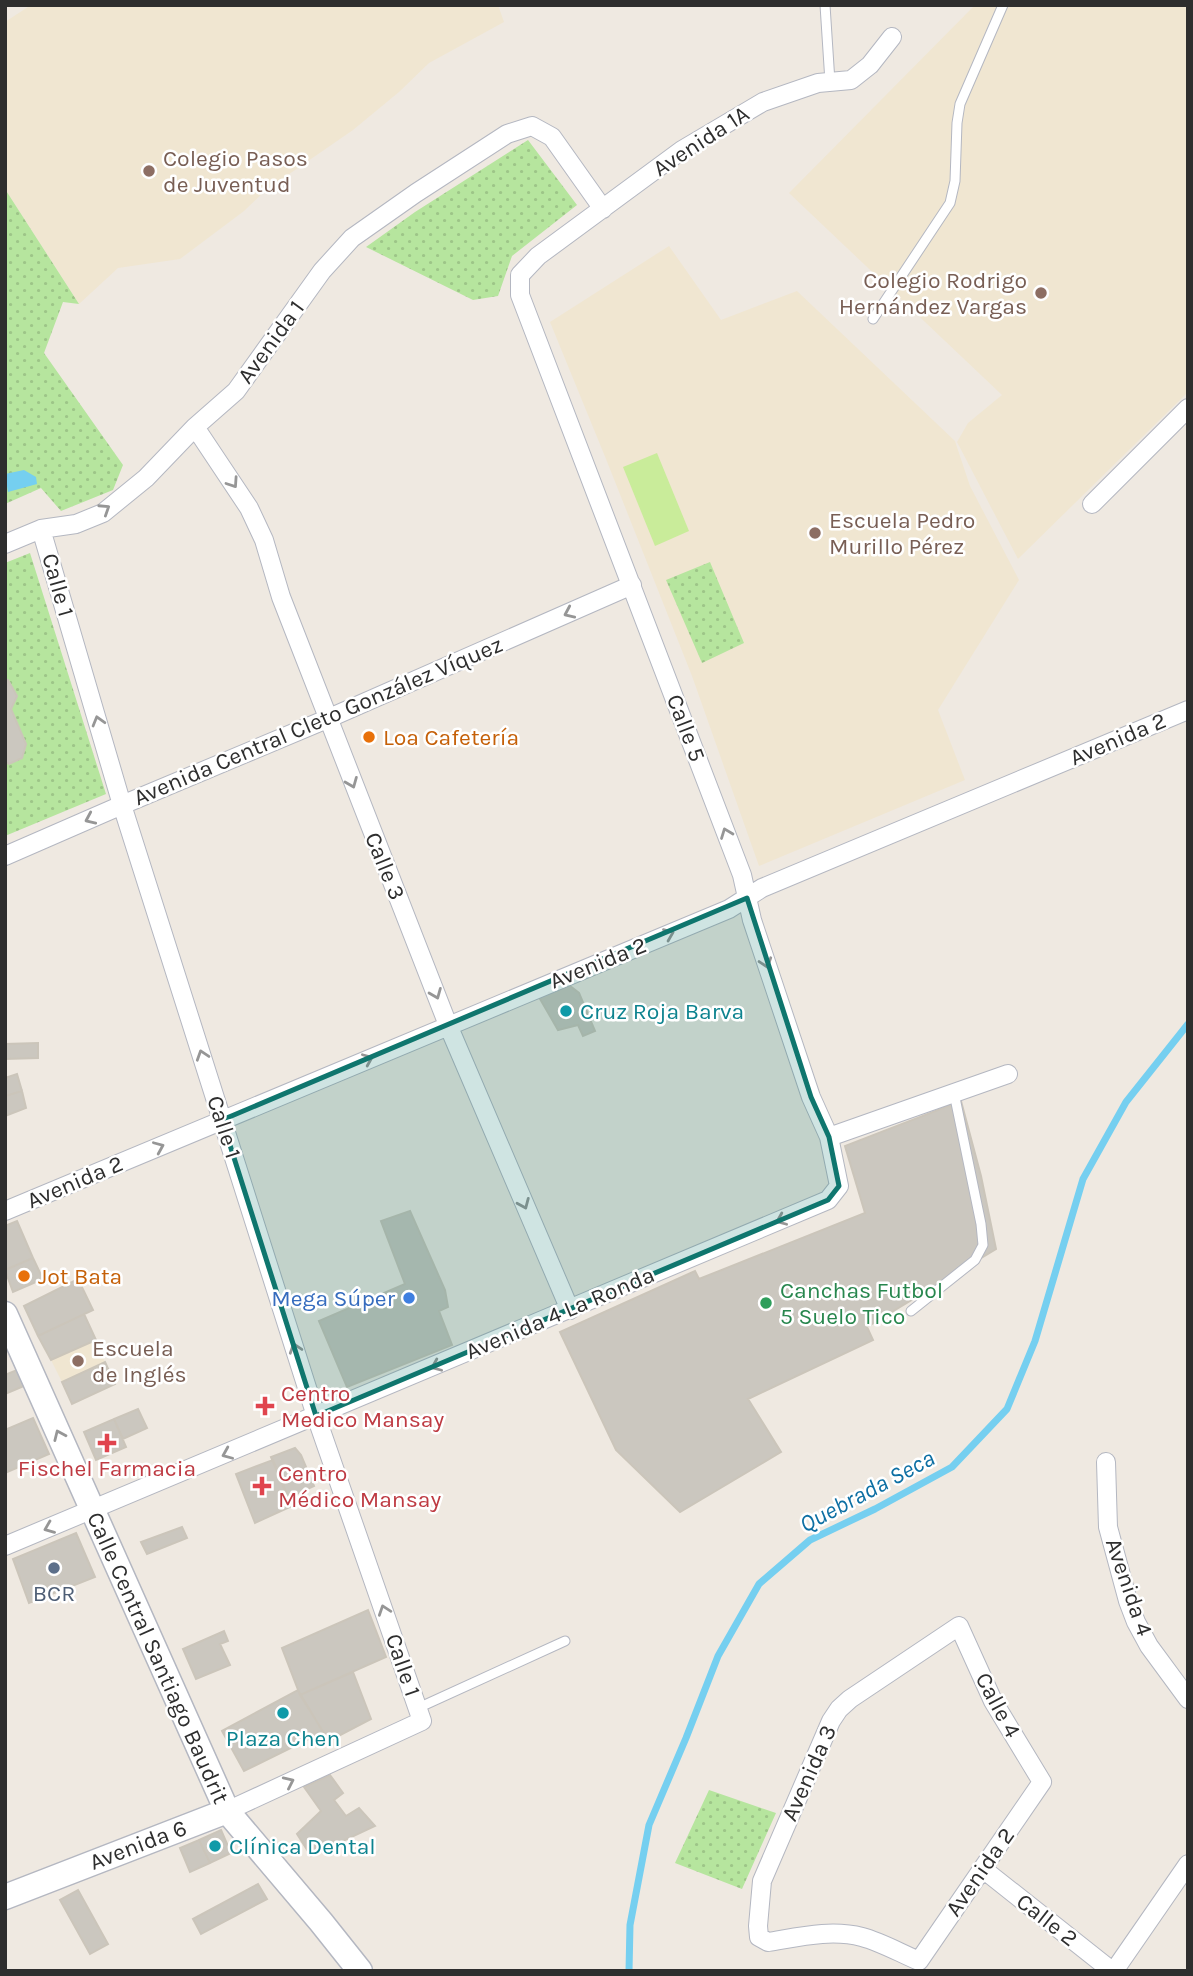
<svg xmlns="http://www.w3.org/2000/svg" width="1193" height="1976" viewBox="0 0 1193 1976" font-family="Karla,sans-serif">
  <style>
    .education { fill: #f0e6d1 }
    .green { fill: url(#green-dots) }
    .pitch { fill: #c9ec9a }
    .water { fill: #75cff0 }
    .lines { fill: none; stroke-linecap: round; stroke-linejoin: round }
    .stream { stroke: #75cff0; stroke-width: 7 }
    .building { fill: #cbc7bf; stroke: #cbc5ba; stroke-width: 2 }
    .service-casing { stroke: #b4b7c1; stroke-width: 11 }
    .minor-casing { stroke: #b4b7c1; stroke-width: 20 }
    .secondary-casing { stroke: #b4b7c1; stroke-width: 27 }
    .service { stroke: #fff; stroke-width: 9 }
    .minor { stroke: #fff; stroke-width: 18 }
    .secondary { stroke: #fff; stroke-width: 24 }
    .oneway { stroke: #969696 }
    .marked { fill: #0f766e; fill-opacity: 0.2; stroke: #0f766e; stroke-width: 5; stroke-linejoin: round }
    .education-dot { fill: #8d6e63; stroke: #fff; stroke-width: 2.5 }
    .food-dot { fill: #e8710a; stroke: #fff; stroke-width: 2.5 }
    .culture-dot { fill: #0f9aa8; stroke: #fff; stroke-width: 2.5 }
    .shop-dot { fill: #3f7fe0; stroke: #fff; stroke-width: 2.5 }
    .leisure-dot { fill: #2e9e5b; stroke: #fff; stroke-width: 2.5 }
    .health-dot { fill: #e0444e; stroke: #fff; stroke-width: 2.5 }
    .service-dot { fill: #5c6f8a; stroke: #fff; stroke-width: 2.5 }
    .labels { text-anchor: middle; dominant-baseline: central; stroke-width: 5; stroke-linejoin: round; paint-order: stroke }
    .street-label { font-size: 23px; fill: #2e2e2e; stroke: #fff }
    .education-label { font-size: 23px; fill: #785e54; stroke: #fff; text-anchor: start }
    .food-label { font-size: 23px; fill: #c56008; stroke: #fff; text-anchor: start }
    .culture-label { font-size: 23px; fill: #0d838f; stroke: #fff; text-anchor: start }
    .leisure-label { font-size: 23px; fill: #27864d; stroke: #fff; text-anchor: start }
    .shop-label { font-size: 23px; fill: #366cbe; stroke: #fff; text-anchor: end }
    .health-label { font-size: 23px; fill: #be3a42; stroke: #fff; text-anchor: start }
    .service-label { font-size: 23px; fill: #4e5e75; stroke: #fff }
    .water-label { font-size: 24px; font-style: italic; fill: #0d6fa3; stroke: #fff }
  </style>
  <defs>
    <pattern id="green-dots" width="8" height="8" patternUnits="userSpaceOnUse" patternTransform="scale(1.75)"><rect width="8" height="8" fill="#b6e59e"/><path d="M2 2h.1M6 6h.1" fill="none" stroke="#9dc588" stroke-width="1.8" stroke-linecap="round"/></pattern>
  </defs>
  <rect width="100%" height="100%" fill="#efe9e1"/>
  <path class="education" d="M31 5H498L504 22 429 63 399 92 353 130 266 190 244 211 180 259 118 268 79 304 5 189V22Z
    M975 5H1188V392L1018 559 957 442 968 423 1002 395 789 193Z
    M669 246 721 320 797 291 955 441 970 486 1019 580 938 710 965 780 759 866 692 676 606 459 550 322Z
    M96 1340 105 1362 62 1382 51 1360Z"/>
  <path class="green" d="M528 140 577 205 512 256 498 296 473 300 366 247 415 212Z
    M5 189 79 304 63 302 44 353 123 465 113 490 61 511 41 488 5 504Z
    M30 553 106 794 5 836V762L9 764 22 758 26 744 11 709 16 696 9 680 5 679V563Z
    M710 562 744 643 702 663 666 580Z
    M709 1790 776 1813 742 1889 675 1863Z"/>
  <path class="pitch" d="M657 453 689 531 655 546 623 467Z"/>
  <path class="water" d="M24 470 36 477 37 484 8 492 5 474Z"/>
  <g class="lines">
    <path class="stream" d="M629 1971 630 1925 649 1825 686 1738 718 1656 759 1584 810 1540 875 1509 952 1467 1007 1409 1035 1341 1083 1179 1126 1102 1188 1024"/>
  </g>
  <path class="building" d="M5 679 8 680 17 696 11 709 26 744 22 758 9 764 5 762Z
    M565 982 579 993 595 1031 583 1036 578 1025 558 1030 539 997Z
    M38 1043V1058L5 1059V1044Z
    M17 1074 22 1091 5 1096V1078Z
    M22 1091 26 1108 5 1116V1096Z
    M961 1101 981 1176 996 1249 867 1327 873 1340 748 1399 781 1452 680 1512 616 1450 560 1332 695 1271 699 1279 865 1213 845 1146Z
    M410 1211 445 1290 448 1307 439 1311 452 1345 347 1387 319 1321 405 1284 381 1221Z
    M17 1221 33 1258 5 1270V1226Z
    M33 1258 43 1279 13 1292 5 1270Z
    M78 1279 93 1310 38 1336 24 1306Z
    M84 1314 96 1340 51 1360 38 1336Z
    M105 1362 115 1384 72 1404 62 1382Z
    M17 1370 24 1386 5 1394V1375Z
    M138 1409 147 1428 123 1439 114 1419Z
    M33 1418 49 1454 5 1473V1430Z
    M114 1419 126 1447 96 1460 84 1432Z
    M295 1448 301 1455 314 1486 288 1498 271 1457Z
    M273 1460 292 1506 255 1523 236 1474Z
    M182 1527 187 1538 147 1554 141 1542Z
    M76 1533 95 1577 29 1603 13 1559Z
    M368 1610 386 1657 300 1695 282 1648Z
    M224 1631 228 1641 220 1644 230 1665 196 1679 183 1649Z
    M353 1672 371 1719 329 1741 300 1695Z
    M298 1690 323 1732 244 1771 222 1731Z
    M330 1775 343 1793 334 1800 346 1816 359 1808 375 1826 311 1856 297 1834 321 1811 304 1787Z
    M221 1830 231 1853 210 1863 199 1840Z
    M199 1840 210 1863 190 1872 180 1848Z
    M258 1884 267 1899 201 1934 193 1919Z
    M78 1890 108 1944 90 1954 60 1900Z"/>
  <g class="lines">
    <g class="service-casing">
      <path id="service" d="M825 5 830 82
        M873 319 950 203 955 181 957 123 960 104 1003 5
        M911 1311 975 1260 983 1245 981 1224 954 1093
        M418 1708 565 1641"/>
    </g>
    <g class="minor-casing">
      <path id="minor" d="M195 427 249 508 264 540 281 597 448 1025 570 1310
        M1092 504 1188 408
        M41 529 122 805 316 1416 422 1721 227 1811
        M5 544 41 529 76 524 103 513 146 478 195 427 236 391 322 271 352 238 416 193 507 134 532 126 552 137 603 209
        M5 856 122 805 327 719 632 585
        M829 1137 1008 1074
        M5 1211 729 909 762 888 1188 710
        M1106 1462 1108 1527 1128 1601 1136 1622 1149 1646 1188 1699
        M5 1546 828 1200 839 1186 829 1137 811 1097 752 920 742 875 520 295V275L538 256 682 150 763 102 818 83 851 80 870 65 892 37
        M959 1626 993 1701 1042 1782 919 1961C900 1953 881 1942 862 1937 831 1929 799 1937 768 1942L759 1937 758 1926 762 1881 831 1721 839 1709 850 1699Z
        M983 1869 1112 1971
        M1114 1971 1188 1864"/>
    </g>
    <g class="secondary-casing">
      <path id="secondary" d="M5 1314 227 1811 321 1922 360 1971
        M5 1897 227 1811"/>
    </g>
    <use href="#service" class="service"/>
    <use href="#minor" class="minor"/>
    <use href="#secondary" class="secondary"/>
  </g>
  <defs><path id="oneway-chevron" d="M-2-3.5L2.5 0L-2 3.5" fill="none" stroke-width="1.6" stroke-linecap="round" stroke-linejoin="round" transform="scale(1.75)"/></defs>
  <g class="oneway">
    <use href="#oneway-chevron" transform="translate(233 483) rotate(56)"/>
    <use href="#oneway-chevron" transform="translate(105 509) rotate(-33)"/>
    <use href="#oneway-chevron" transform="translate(569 613) rotate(156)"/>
    <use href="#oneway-chevron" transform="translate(98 721) rotate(-106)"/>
    <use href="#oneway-chevron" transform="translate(352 783) rotate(68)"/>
    <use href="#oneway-chevron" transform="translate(90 819) rotate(156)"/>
    <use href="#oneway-chevron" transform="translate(726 833) rotate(-111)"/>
    <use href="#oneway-chevron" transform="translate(669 934) rotate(-22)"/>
    <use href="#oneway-chevron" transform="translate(766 963) rotate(72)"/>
    <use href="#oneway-chevron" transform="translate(436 994) rotate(68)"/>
    <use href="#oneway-chevron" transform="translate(202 1055) rotate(-108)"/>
    <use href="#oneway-chevron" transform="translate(368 1059) rotate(-23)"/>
    <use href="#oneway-chevron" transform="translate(159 1147) rotate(-23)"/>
    <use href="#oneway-chevron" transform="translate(524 1204) rotate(67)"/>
    <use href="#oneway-chevron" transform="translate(781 1220) rotate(157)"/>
    <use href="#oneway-chevron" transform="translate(295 1348) rotate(-108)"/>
    <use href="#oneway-chevron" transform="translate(436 1366) rotate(157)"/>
    <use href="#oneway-chevron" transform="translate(59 1435) rotate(-114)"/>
    <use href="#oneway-chevron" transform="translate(227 1454) rotate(157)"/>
    <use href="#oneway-chevron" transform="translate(49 1528) rotate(158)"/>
    <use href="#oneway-chevron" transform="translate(384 1610) rotate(-109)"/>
    <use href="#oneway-chevron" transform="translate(289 1782) rotate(-25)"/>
  </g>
  <path class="marked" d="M747 898 811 1097 829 1137 839 1186 828 1200 316 1416 222 1120Z"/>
  <g class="education-dot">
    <circle cx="149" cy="171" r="7"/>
    <circle cx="1041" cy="293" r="7"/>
    <circle cx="815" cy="533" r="7"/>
    <circle cx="78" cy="1361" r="7"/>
  </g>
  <g class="food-dot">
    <circle cx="369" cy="737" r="7"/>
    <circle cx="24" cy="1276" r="7"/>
  </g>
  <g class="culture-dot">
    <circle cx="566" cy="1011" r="7"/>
    <circle cx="283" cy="1713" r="7"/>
    <circle cx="215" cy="1846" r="7"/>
  </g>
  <circle class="shop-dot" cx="409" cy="1298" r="7"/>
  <circle class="leisure-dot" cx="766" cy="1303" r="7"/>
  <g class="health-dot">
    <path d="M261.5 1395.5h7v7h7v7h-7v7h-7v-7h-7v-7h7z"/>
    <path d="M103.5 1432.5h7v7h7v7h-7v7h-7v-7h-7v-7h7z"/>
    <path d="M258.5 1475.5h7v7h7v7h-7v7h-7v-7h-7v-7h7z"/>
  </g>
  <circle class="service-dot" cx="54" cy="1568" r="7"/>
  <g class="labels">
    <g class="street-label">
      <text transform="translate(701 141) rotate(-33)">Avenida 1A</text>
      <text transform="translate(271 342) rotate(-54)">Avenida 1</text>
      <text transform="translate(58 585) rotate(74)">Calle 1</text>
      <text transform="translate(318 721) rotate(-23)">Avenida Central Cleto González Víquez</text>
      <text transform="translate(686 728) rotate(69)">Calle 5</text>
      <text transform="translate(1118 739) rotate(-23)">Avenida 2</text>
      <text transform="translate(385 866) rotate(68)">Calle 3</text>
      <text transform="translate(598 963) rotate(-22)">Avenida 2</text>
      <text transform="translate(224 1127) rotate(72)">Calle 1</text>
      <text transform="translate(75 1182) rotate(-23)">Avenida 2</text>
      <text transform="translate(560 1313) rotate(-23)">Avenida 4 La Ronda</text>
      <text transform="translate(1129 1587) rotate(71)">Avenida 4</text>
      <text transform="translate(158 1658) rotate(66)">Calle Central Santiago Baudrit</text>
      <text transform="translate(403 1665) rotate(71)">Calle 1</text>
      <text transform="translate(998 1705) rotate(62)">Calle 4</text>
      <text transform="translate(809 1773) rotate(-66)">Avenida 3</text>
      <text transform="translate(138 1845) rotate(-21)">Avenida 6</text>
      <text transform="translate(980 1872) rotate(-55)">Avenida 2</text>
      <text transform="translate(1047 1920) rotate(38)">Calle 2</text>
    </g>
    <g class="education-label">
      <text x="163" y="158">Colegio Pasos<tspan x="163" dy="26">de Juventud</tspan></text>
      <text x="1027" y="280" text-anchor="end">Colegio Rodrigo<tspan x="1027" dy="26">Hernández Vargas</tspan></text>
      <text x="829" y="520">Escuela Pedro<tspan x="829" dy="26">Murillo Pérez</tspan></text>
      <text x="92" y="1348">Escuela<tspan x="92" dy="26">de Inglés</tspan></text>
    </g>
    <g class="food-label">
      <text x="383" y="737">Loa Cafetería</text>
      <text x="38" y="1276">Jot Bata</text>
    </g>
    <g class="culture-label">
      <text x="580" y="1011">Cruz Roja Barva</text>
      <text x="283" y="1738" text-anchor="middle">Plaza Chen</text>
      <text x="229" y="1846">Clínica Dental</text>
    </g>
    <g class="leisure-label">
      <text x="780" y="1290">Canchas Futbol<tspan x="780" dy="26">5 Suelo Tico</tspan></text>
    </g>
    <g class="shop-label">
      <text x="395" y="1298">Mega Súper</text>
    </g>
    <g class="health-label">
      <text x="281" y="1393">Centro<tspan x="281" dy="26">Medico Mansay</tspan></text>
      <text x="107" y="1468" text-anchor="middle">Fischel Farmacia</text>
      <text x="278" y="1473">Centro<tspan x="278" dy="26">Médico Mansay</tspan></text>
    </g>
    <g class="service-label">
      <text x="54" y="1593">BCR</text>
    </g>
    <g class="water-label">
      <text transform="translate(867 1491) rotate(-28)">Quebrada Seca</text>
    </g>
  </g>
  <rect width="1193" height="1976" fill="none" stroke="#2e2e2e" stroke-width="14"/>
</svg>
